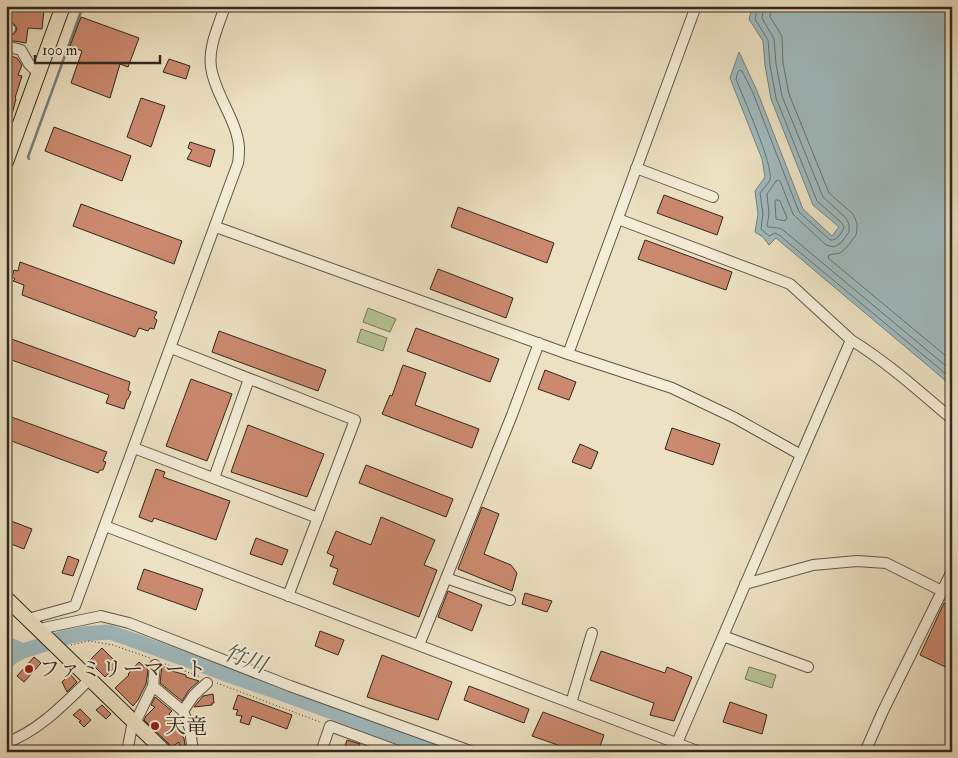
<svg xmlns="http://www.w3.org/2000/svg" width="958" height="758" viewBox="0 0 958 758" font-family="'IM FELL Double Pica','Noto Serif JP',serif">
  <style>
    .green { fill: #b6c394; stroke: #737659 }
    .water { fill: #9fbabe; stroke: #73807e }
    .lines { fill: none; stroke-linecap: round; stroke-linejoin: round }
    .shore { stroke: #68716e; stroke-width: 1 }
    .stream { stroke: #73807e; stroke-width: 2.5 }
    .river { stroke: #9fbabe; stroke-width: 15 }
    .building { fill: #cb896f; stroke: #30281e }
    .minor-casing { stroke: #5f5647; stroke-width: 12 }
    .highway-casing { stroke: #30281e; stroke-width: 16 }
    .path { stroke: #30281e; stroke-width: 1; stroke-dasharray: 1 2.5; stroke-linecap: butt }
    .minor { stroke: #f3ecd7; stroke-width: 10 }
    .highway { stroke: #ece1c2; stroke-width: 14 }
    .poi-dot { fill: #8f2418; stroke: #f3ecd7; stroke-width: 2 }
    .labels { text-anchor: middle; dominant-baseline: central; stroke-width: 4; stroke-linejoin: round; paint-order: stroke }
    .poi-label { font-size: 21px; fill: #30281e; stroke: #f3ecd7; text-anchor: start }
    .water-label { font-size: 22px; font-style: italic; fill: #51544e; stroke: #f3ecd7 }
  </style>
  <rect width="100%" height="100%" fill="#ece1c2"/>
  <filter id="stains"><feTurbulence type="fractalNoise" baseFrequency=".004" numOctaves="4"/><feColorMatrix values="0 0 0 0 .2 0 0 0 0 .09 0 0 0 0 .02 0 0 0 .5 -.17"/></filter>
  <radialGradient id="worn" r=".72"><stop offset=".6" stop-color="#630" stop-opacity="0"/><stop offset="1" stop-color="#630" stop-opacity=".3"/></radialGradient>
  <path class="green" d="M368 308 396 319 390 332 363 322Z
    M361 329 387 338 383 351 357 342Z
    M749 667 776 675 772 688 745 679Z"/>
  <path class="water" d="M753 6H952V386L776 238 769 245 763 237 755 232 758 214 755 191 765 177 762 159 730 78 739 52 757 91 803 209 832 236 839 227 813 205 771 99 765 65 763 41 749 19Z"/>
  <g class="lines">
    <path class="shore" d="M758 6 755 19 768 40 770 65 776 98 817 201 842 223 844 227C842 233 837 241 830 240L799 212 753 93 742 71 740 70 738 72 736 79C742 95 774 166 770 180 768 184 763 189 760 193L763 214 761 229 769 236 775 233 779 235 952 379
      M764 6 762 18 774 39 776 64 782 96 823 197 846 218 849 224V232L841 243 834 247 826 245 796 217 793 214 780 181 778 180 776 181 767 194 769 214 767 226C771 229 777 226 783 230L952 371
      M771 6 770 17 779 31 782 37 783 63 789 94 829 193 853 214 857 223V229L856 235 847 247 840 253 829 255 828 258 952 361
      M776 200H778L780 201 787 218 785 221 776 219 775 202Z"/>
    <path class="stream" d="M29 159 28 157 83 6"/>
    <path class="river" d="M6 643 23 651
      M6 662 12 657 23 651 67 637 82 634 109 632 130 639 234 677 286 695 440 752"/>
  </g>
  <path class="building" d="M6 6 41 7V10H44L42 29 28 28 26 43 8 40 7 37 14 34 16 31 17 28 15 25 12 23H6Z
    M81 17 139 38 128 67 120 64 110 98 71 83 82 51 70 46Z
    M6 54 17 58 22 65 18 75 22 76 15 98 16 99 12 114 6 112Z
    M169 59 190 66 186 79 163 72Z
    M141 98 165 106 151 147 127 137Z
    M54 127 131 156 122 181 45 151Z
    M190 142 215 150 210 167 187 159 192 150 188 148Z
    M664 195 723 217 717 235 657 213Z
    M81 204 182 241 174 264 73 226Z
    M458 207 554 243 547 263 451 227Z
    M645 240 732 272 726 290 638 259Z
    M20 262 157 312 154 318 157 320 154 329 150 328 148 331 139 328 135 337 22 295 24 285 13 281 15 279 12 277 14 270 18 271Z
    M438 269 513 298 506 318 430 289Z
    M416 328 499 359 490 382 407 351Z
    M219 331 326 370 318 391 212 352Z
    M6 337 130 382 128 390 131 392 128 399H127L124 409 106 403 109 395 6 358Z
    M403 365 426 373 415 405 479 429 472 448 382 414 390 395 392 396Z
    M545 370 576 382 569 400 538 389Z
    M191 379 232 394 207 461 166 446Z
    M6 415 107 452 103 461 106 462 103 470H100L98 473 6 439Z
    M248 425 324 454 307 497 231 472Z
    M672 428 720 444 713 465 665 449Z
    M580 444 598 452 591 469 572 462Z
    M366 465 453 499 446 517 359 483Z
    M156 469 165 472 163 477 230 501 216 540 154 518 152 522 139 517Z
    M482 507 499 514 484 554 511 565 517 573 512 591 458 569Z
    M381 517 435 540 424 565 437 570 419 617 333 584 338 569 330 566 334 556 327 553 336 531 371 545Z
    M6 519 32 529 24 549 6 542Z
    M256 538 288 550 282 565 250 554Z
    M68 556 79 560 73 576 62 573Z
    M144 569 203 589 196 610 137 589Z
    M448 591 482 605 472 631 438 617Z
    M525 593 552 601 547 612 522 604Z
    M944 603 952 606V670L920 655Z
    M320 631 344 640 338 655 315 646Z
    M102 648 118 664 105 677 92 664 93 662 90 660Z
    M601 651 665 673 667 667 692 677 674 721 650 715 654 703 590 680Z
    M382 655 452 682 438 720 367 697Z
    M34 657 41 663 24 682 17 676Z
    M139 662 148 670 146 684 138 700 133 706 115 688 129 675 128 674Z
    M162 666 172 669V671L186 675V677L199 681 189 690 182 701 160 683Z
    M70 674 77 682 67 692 62 682Z
    M469 686 529 709 524 723 464 700Z
    M213 694 214 703H212V705L194 707 203 696Z
    M238 695 292 715 287 729 252 716 249 725 240 722 242 716 236 715 238 710 233 709Z
    M155 697 172 711 169 714 178 725 175 727 184 738 186 752H180L179 742 172 747 144 720 146 716 155 707 151 705Z
    M730 702 767 715 762 734 723 722Z
    M102 705 111 714 106 719 96 710Z
    M80 709 91 720 84 727 79 722 81 721 73 715Z
    M543 712 604 735 598 752H578L532 736Z
    M347 740 360 744 358 751 345 746Z"/>
  <g class="lines">
    <g class="minor-casing">
      <path id="minor" d="M6 30 10 29
        M6 47H10L21 50 29 64 38 73
        M636 168 713 197
        M216 227 568 354 672 388 735 418 801 455 851 340 790 284 618 219
        M851 340C887 362 920 392 952 419
        M171 348 355 420 288 596
        M568 354 696 6
        M134 448 318 518
        M214 478 249 379
        M105 526 700 752
        M446 578 510 600
        M745 584 813 565 857 561 886 563 942 591
        M28 619 75 606 238 163C239 158 239 152 239 147 237 120 215 95 211 67 208 47 219 25 225 6
        M39 629 101 616 129 623 290 686 473 752
        M723 636 808 667
        M419 645 512 415 539 343
        M153 686 183 711 190 729 193 752
        M571 703 592 633
        M183 711 194 695 207 683
        M135 723 153 686 155 665
        M6 743C40 730 64 704 90 679
        M127 752 133 721
        M321 752 330 726 401 752
        M668 752 677 743 801 455
        M865 752 883 711 952 571"/>
    </g>
    <g class="highway-casing">
      <path id="highway" d="M6 162 63 6
        M6 598 165 752"/>
    </g>
    <path class="path" d="M71 645 89 641 113 645 150 658
      M165 664 201 677
      M217 683 320 722"/>
    <use href="#minor" class="minor"/>
    <use href="#highway" class="highway"/>
  </g>
  <g class="poi-dot">
    <circle cx="29" cy="669" r="5"/>
    <circle cx="155" cy="726" r="5"/>
  </g>
  <g class="labels">
    <g class="poi-label">
      <text x="39" y="669">ファミリーマート</text>
      <text x="165" y="726">天竜</text>
    </g>
    <g class="water-label">
      <text transform="translate(245 659) rotate(20)">竹川</text>
    </g>
  </g>
  <rect width="958" height="758" fill="none" stroke="#ece1c2" stroke-width="25"/>
  <rect x="8" y="8" width="943" height="743" fill="none" stroke="#30281e" stroke-width="2.5"/>
  <rect x="12" y="12" width="933" height="733" fill="none" stroke="#30281e"/>
  <path d="M35 55v8h125v-8" fill="none" stroke="#30281e" stroke-width="2.5"/>
  <text x="42" y="55" font-size="15" fill="#30281e" stroke="#f3ecd7" stroke-width="4" paint-order="stroke">100 m</text>
  <rect width="100%" height="100%" filter="url(#stains)"/>
  <rect width="100%" height="100%" fill="url(#worn)"/>
</svg>
